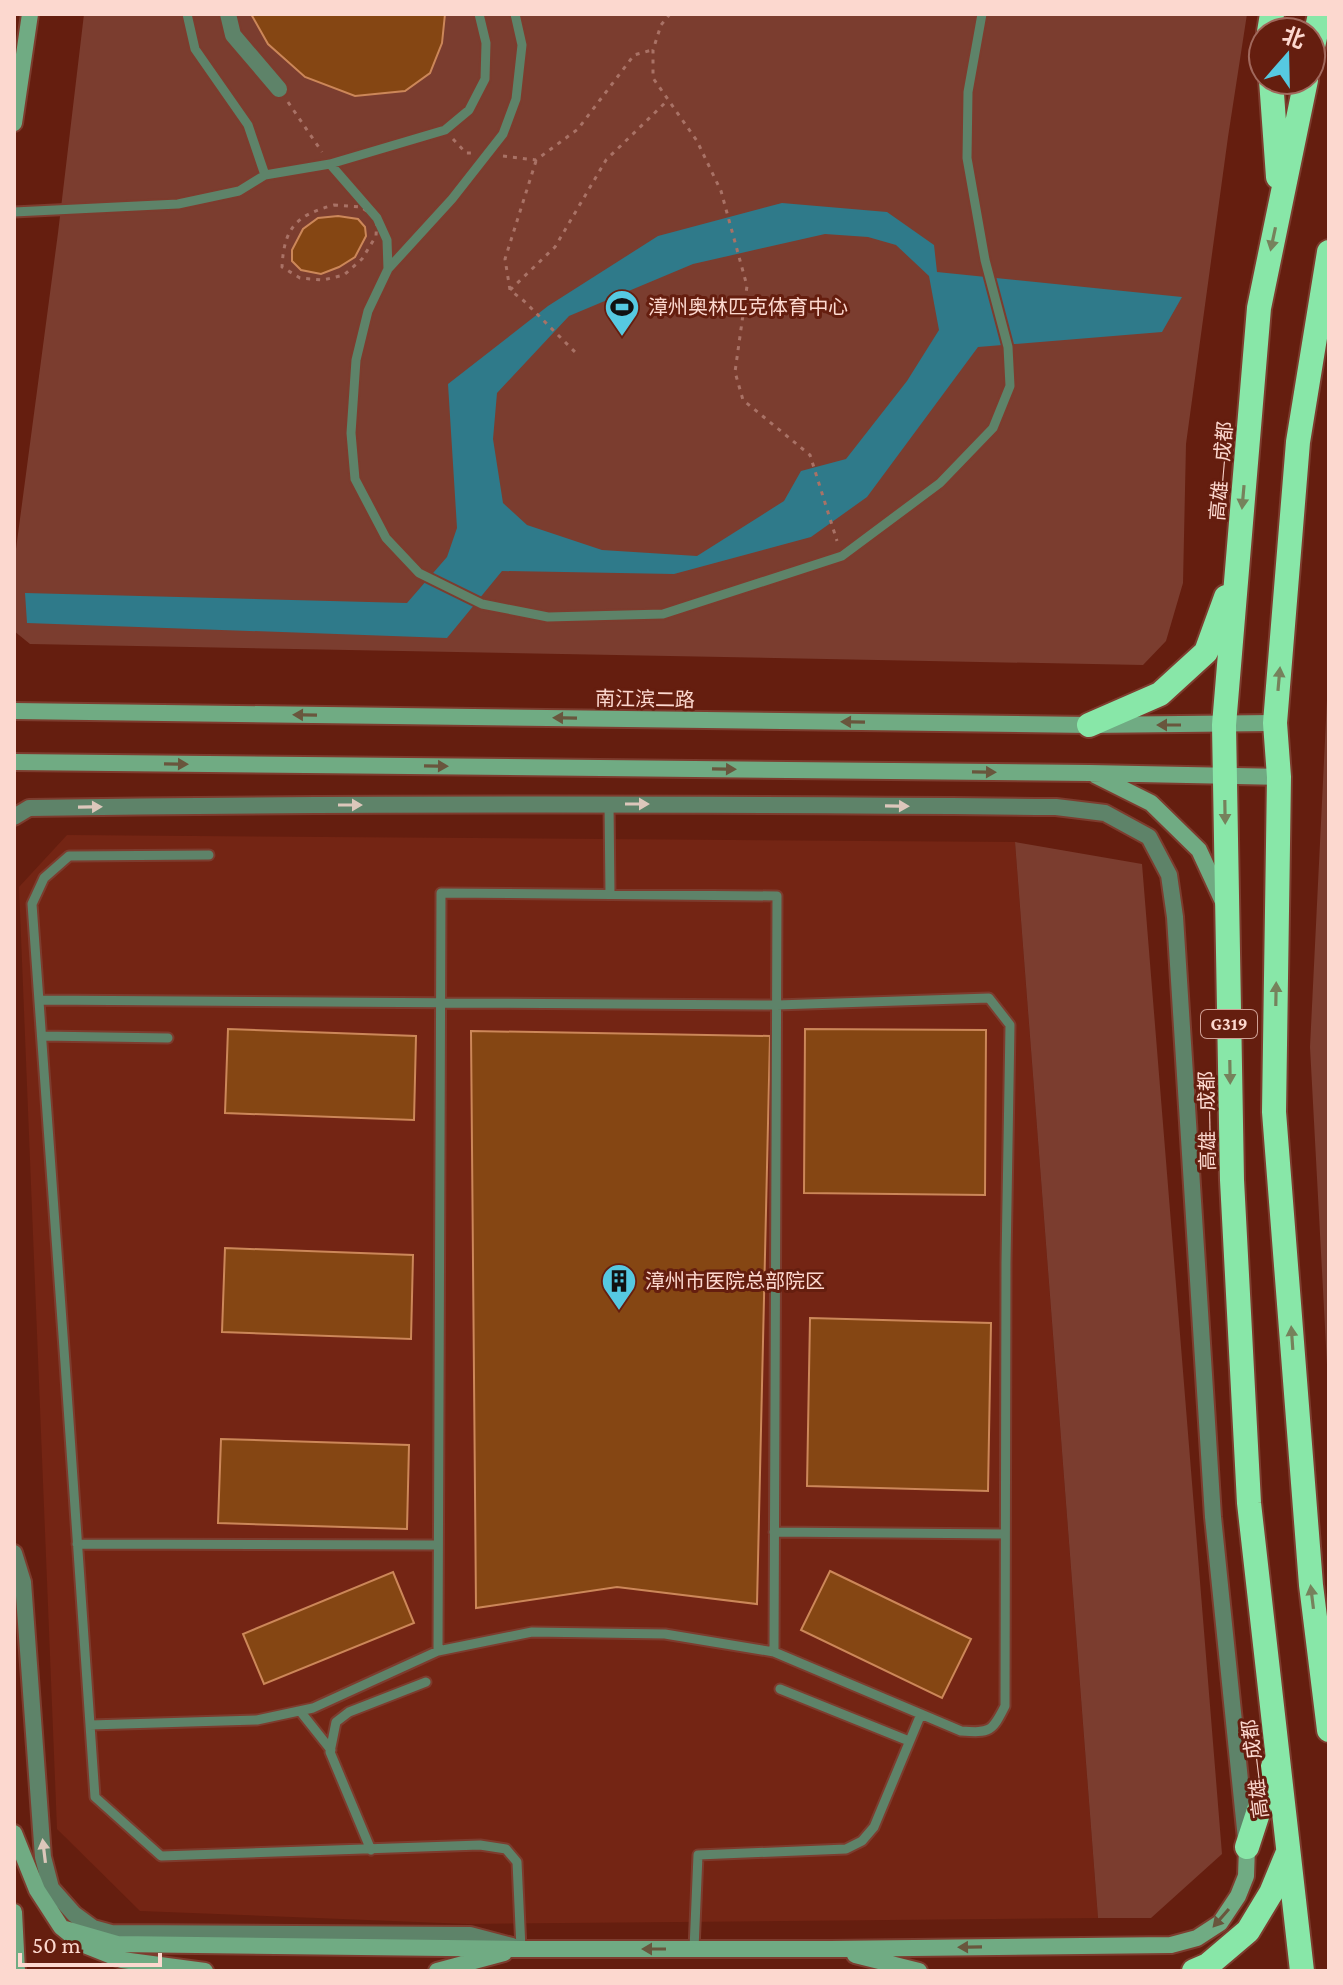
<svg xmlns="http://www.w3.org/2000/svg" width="1343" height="1985" viewBox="0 0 1343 1985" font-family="'Crimson Pro','Noto Sans SC',serif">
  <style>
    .built { fill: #742514 }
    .green { fill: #7b3d2f }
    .water { fill: #2f7a8a; fill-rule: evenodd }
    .building { fill: #854613; stroke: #cc8759; stroke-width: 2 }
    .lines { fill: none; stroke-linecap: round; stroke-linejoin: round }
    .lane-casing { stroke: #7d3c2e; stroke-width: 13 }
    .street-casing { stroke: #7d3c2e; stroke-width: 20 }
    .secondary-casing { stroke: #7d3c2e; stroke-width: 20 }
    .highway-casing { stroke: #7d3c2e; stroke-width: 28 }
    .path { stroke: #a97266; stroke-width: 3; stroke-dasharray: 4 6; stroke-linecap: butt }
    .lane { stroke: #5e8369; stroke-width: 9 }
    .street { stroke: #5e8369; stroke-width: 16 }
    .secondary { stroke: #70ab83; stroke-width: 16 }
    .highway { stroke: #88e7a8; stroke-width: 24 }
    .oneway { fill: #76825c }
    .oneway2 { fill: #69563d }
    .oneway3 { fill: #dcc7bb }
    .labels { text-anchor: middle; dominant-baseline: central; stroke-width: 6; stroke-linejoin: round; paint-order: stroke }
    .shield { fill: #651e0f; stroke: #cfa095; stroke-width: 2 }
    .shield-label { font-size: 18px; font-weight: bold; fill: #fcd8cf }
    .poi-label { font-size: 20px; fill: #fcd8cf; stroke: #651e0f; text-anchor: start }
    .street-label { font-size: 20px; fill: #fcd8cf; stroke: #651e0f }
  </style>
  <rect width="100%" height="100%" fill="#651e0f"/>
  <path class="built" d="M67 835 1015 842 1098 1918 467 1924 140 1911 57 1829 19 887Z"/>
  <path class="green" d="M84 14H1247L1228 137 1186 444 1183 583 1166 641 1143 665 30 644 14 631V564L58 233Z
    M1329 659V1402L1310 1047Z
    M1015 842 1142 864 1222 1854 1151 1918H1098Z"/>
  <path class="water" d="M782 203 887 212 934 245 937 272 1182 297 1162 332 978 347 867 497 811 537 674 574 502 571 447 638 27 623 25 593 407 603 447 557 457 528 448 384 548 306 658 236ZM825 234 868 237 896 245 929 276 939 330 907 381 846 459 801 471 784 501 697 556 602 550 527 525 503 503 493 439 497 393 569 316 693 264Z"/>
  <path class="building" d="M251 14H445L442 43 430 73 405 91 355 96 305 77 268 44Z
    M338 216 358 219 365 227 366 236 355 257 339 267 321 274 301 270 292 261V250L303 229 318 218Z
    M228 1029 416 1036 414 1120 225 1113Z
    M805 1029 986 1030 985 1195 804 1193Z
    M471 1031 770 1036 757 1604 617 1587 476 1608Z
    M225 1248 413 1255 411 1339 222 1332Z
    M810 1318 991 1323 988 1491 807 1486Z
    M221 1439 409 1445 407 1529 218 1523Z
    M830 1571 971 1639 942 1698 801 1630Z
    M393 1572 414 1623 264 1684 243 1634Z"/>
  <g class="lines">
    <g class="lane-casing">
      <path id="lane" d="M187 14 195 49 248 125 265 175
        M515 14 522 45 516 99 503 134 452 199 388 269 368 311 356 360 351 433 355 479 386 538 419 573 482 604 548 617 663 614 842 556 940 483 993 428 1010 386 1008 347 985 260 967 158 968 92 982 14
        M330 164 377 218 387 240 388 269
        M14 212 178 204 239 191 265 175 330 164 445 130 469 110 485 79 486 43 479 14
        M609 804 610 894
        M209 855 69 856 44 878 32 904 65 1363 95 1797 161 1856 480 1845 506 1849 517 1862 521 1949
        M39 1000 777 1005 989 998 1010 1025 1006 1262 1005 1706C992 1732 990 1733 961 1731L774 1652 665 1634 532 1632 438 1651 313 1708 257 1720 90 1725
        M42 1036 168 1038
        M774 1532 1005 1534
        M77 1544 438 1545
        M438 1651 441 893 777 896 774 1652
        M780 1689 909 1741
        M300 1711 331 1750
        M371 1850 330 1752 336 1722 349 1712 426 1682
        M694 1949 698 1855 846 1849 862 1841 874 1827 921 1714"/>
    </g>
    <g class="street-casing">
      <path id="street" d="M228 14 233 35 279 89
        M14 817 29 808C371 803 714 804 1056 807L1105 813 1149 837 1169 875 1175 917 1213 1517 1246 1839
        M14 1553 23 1582 43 1857 51 1888 74 1914 93 1928 111 1933 470 1935 512 1946"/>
    </g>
    <g class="secondary-casing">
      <path id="secondary" d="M14 123 30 14
        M14 711 1089 725 1275 723
        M14 762 1090 773 1279 777
        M1095 775 1151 803 1199 850 1224 904
        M14 1833 37 1890 61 1927 82 1944 122 1960 205 1971
        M14 1912 17 1971
        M65 1929 117 1944 521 1949H830L1171 1945 1197 1938 1220 1923 1238 1896 1246 1876 1247 1847
        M855 1955 919 1971
        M437 1971 504 1953"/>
    </g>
    <g class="highway-casing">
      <path id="highway" d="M1269 32 1272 14
        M1311 56 1320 14
        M1271 80 1278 177
        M1329 252 1298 442 1275 723 1279 777 1274 1112 1311 1585 1329 1730
        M1089 725 1160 694 1206 652 1226 597
        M1247 1847 1274 1764
        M1194 1971 1208 1965 1248 1931 1271 1893 1288 1852
        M1302 1971 1249 1503 1232 1180 1224 725 1259 308 1306 80"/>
    </g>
    <path class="path" d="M670 14 661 25 653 50V78L697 141 721 191 747 286 735 372 743 400 810 455 837 541
      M288 102 322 152
      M453 139 466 153H472
      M503 156 536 160 578 129 634 55 652 50
      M536 161 505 259 510 290 524 301 578 355
      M334 205 361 207 377 218 376 236 362 259 344 275 323 280 300 278 282 267C284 228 296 215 334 205Z
      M510 290 555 247 606 160 667 101"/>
    <use href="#lane" class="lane"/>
    <use href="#street" class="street"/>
    <use href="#secondary" class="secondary"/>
    <use href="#highway" class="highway"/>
  </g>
  <defs><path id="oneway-solid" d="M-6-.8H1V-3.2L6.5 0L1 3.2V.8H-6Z" transform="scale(2)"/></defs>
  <g class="oneway">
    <use href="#oneway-solid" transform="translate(1273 239) rotate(102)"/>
    <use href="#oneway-solid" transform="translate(1243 497) rotate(95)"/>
    <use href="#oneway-solid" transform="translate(1279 679) rotate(-85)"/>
    <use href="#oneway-solid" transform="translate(1225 812) rotate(89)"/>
    <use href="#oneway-solid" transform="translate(1276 994) rotate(-89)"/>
    <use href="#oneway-solid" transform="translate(1230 1072) rotate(89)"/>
    <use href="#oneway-solid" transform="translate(1292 1338) rotate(-94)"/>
    <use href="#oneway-solid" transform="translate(1312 1597) rotate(-97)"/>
  </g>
  <g class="oneway2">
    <use href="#oneway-solid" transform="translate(305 715) rotate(-179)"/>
    <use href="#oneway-solid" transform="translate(565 718) rotate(-179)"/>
    <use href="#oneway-solid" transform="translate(853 722) rotate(-179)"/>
    <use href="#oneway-solid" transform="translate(1169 725) rotate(180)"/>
    <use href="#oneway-solid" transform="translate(176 764) rotate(1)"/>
    <use href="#oneway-solid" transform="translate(436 766) rotate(1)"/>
    <use href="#oneway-solid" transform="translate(724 769) rotate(1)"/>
    <use href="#oneway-solid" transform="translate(984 772) rotate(1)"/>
    <use href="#oneway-solid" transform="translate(1221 1918) rotate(131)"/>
    <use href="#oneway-solid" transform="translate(970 1947) rotate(179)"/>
    <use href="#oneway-solid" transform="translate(654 1949) rotate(-180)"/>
  </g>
  <g class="oneway3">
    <use href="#oneway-solid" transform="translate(637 804)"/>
    <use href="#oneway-solid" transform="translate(350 805)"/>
    <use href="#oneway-solid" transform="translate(897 806) rotate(1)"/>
    <use href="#oneway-solid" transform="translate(90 807) rotate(-1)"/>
    <use href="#oneway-solid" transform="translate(44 1851) rotate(-97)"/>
  </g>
  <defs>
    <g id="stadium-pin" transform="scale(1.8)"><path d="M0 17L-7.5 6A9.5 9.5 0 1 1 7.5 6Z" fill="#56c9e1" stroke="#651e0f"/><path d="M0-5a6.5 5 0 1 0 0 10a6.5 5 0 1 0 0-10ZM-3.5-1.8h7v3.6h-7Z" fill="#111"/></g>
    <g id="building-pin" transform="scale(1.8)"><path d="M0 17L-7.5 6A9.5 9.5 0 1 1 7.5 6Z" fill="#56c9e1" stroke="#651e0f"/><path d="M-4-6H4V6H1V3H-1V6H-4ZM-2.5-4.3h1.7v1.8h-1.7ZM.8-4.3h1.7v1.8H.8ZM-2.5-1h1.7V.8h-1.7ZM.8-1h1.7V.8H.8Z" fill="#111"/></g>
  </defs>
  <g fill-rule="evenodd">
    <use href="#stadium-pin" x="622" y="307"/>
    <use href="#building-pin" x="619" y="1281"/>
  </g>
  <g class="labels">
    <rect class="shield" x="1201" y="1010" width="56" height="28" rx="6"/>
    <g class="shield-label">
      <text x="1229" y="1024">G319</text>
    </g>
    <g class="poi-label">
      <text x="648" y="307">漳州奥林匹克体育中心</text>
      <text x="645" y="1281">漳州市医院总部院区</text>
    </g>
    <g class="street-label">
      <text transform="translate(1221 471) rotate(-85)">高雄—成都</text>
      <text transform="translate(645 699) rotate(1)">南江滨二路</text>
      <text transform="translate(1207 1121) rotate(-91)">高雄—成都</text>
      <text transform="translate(1255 1769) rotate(-97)">高雄—成都</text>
    </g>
  </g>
  <rect width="1343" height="1985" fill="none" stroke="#fcd8cf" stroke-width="32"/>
  <g transform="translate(1287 56) rotate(20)"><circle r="38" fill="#651e0f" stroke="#a1685c" stroke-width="2"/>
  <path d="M0-6L14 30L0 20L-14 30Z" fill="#56c9e1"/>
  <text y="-12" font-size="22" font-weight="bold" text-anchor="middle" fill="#fcd8cf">北</text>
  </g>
  <path d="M20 1953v12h140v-12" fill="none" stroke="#fcd8cf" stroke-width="4"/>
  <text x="32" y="1953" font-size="24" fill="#fcd8cf" stroke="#651e0f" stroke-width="6" paint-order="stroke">50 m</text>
</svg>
